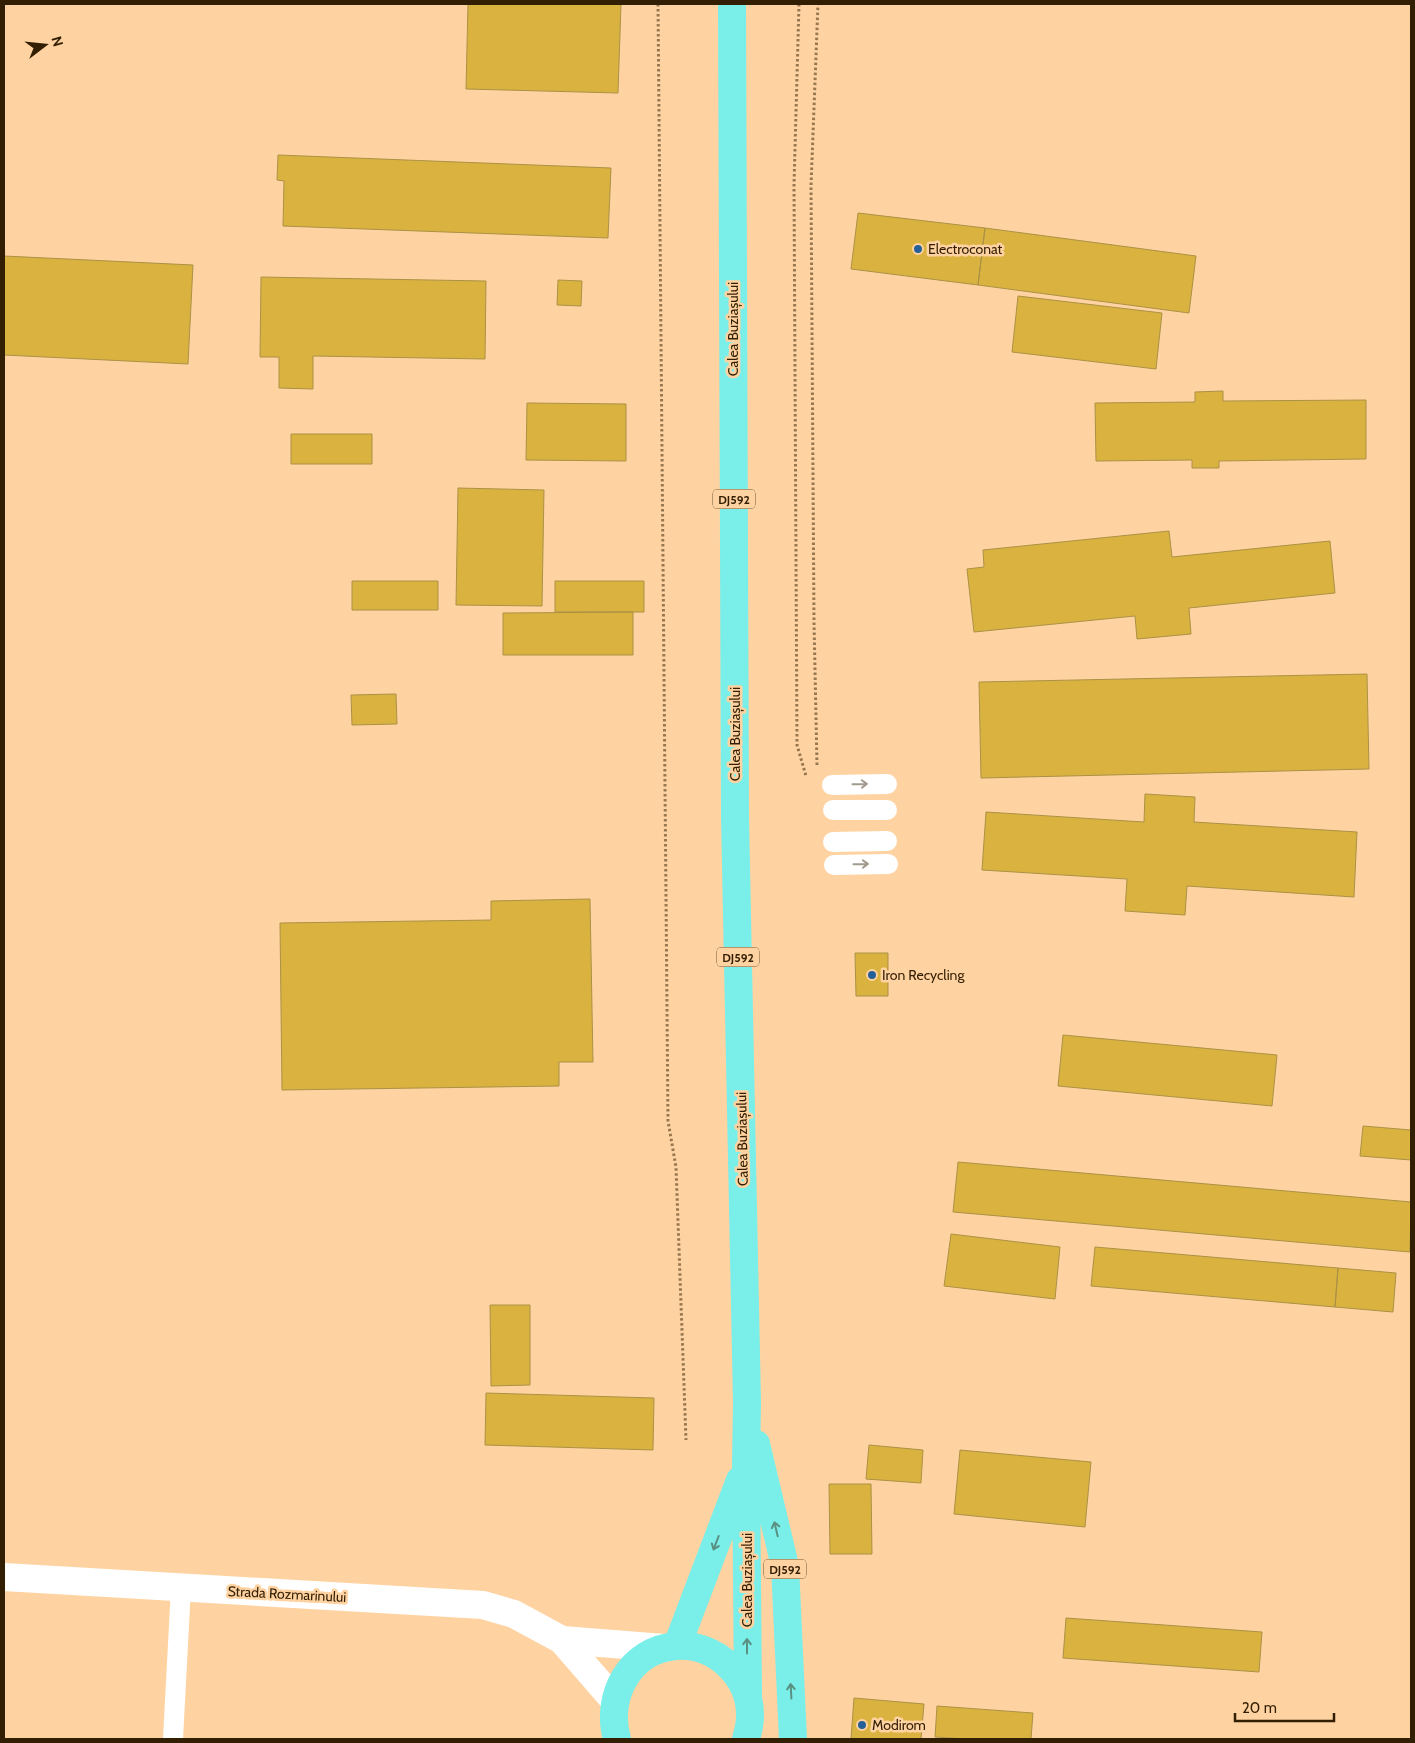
<svg xmlns="http://www.w3.org/2000/svg" width="1415" height="1743" viewBox="0 0 1415 1743" font-family="Cabin,sans-serif">
  <style>
    .building { fill: #d9b240; stroke: #ac9145 }
    .lines { fill: none; stroke-linecap: round; stroke-linejoin: round }
    .path { stroke: #967750; stroke-width: 3; stroke-dasharray: 2.5 2.5; stroke-linecap: butt }
    .service { stroke: #fff; stroke-width: 20 }
    .minor { stroke: #fff; stroke-width: 28 }
    .primary { stroke: #7aeee9; stroke-width: 28 }
    .oneway { stroke: #a39a8e }
    .oneway2 { stroke: #5a9082 }
    .poi-dot { fill: #256198; stroke: #ffd3a1; stroke-width: 2 }
    .labels { text-anchor: middle; dominant-baseline: central; stroke-width: 5; stroke-linejoin: round; paint-order: stroke }
    .shield { fill: #ffd3a1; stroke: #705432; stroke-width: 1 }
    .shield-label { font-size: 12px; font-weight: bold; fill: #321e03 }
    .poi-label { font-size: 14px; fill: #321e03; stroke: #ffd3a1; text-anchor: start }
    .street-label { font-size: 14px; fill: #321e03; stroke: #ffd3a1 }
  </style>
  <rect width="100%" height="100%" fill="#ffd3a1"/>
  <path class="building" d="M468 4H621L618 93 466 89Z
    M278 155 611 168 608 238 283 226 284 181 277 180Z
    M858 213 985 228 978 285 851 269Z
    M985 228 1196 256 1189 313 978 285Z
    M4 256 193 265 188 364 4 355Z
    M261 277 486 281 485 359 313 356V389L279 388V357H260Z
    M558 280 582 281 581 306 557 305Z
    M1018 296 1162 313 1156 369 1012 352Z
    M1223 391V401L1366 400V459L1219 461V468H1192V460L1096 461 1095 403 1195 402V392Z
    M527 403 626 404V461L526 460Z
    M291 434H372V464H291Z
    M458 488 544 490 542 606 456 605Z
    M1169 531 1172 557 1330 541 1335 593 1189 608 1191 634 1137 639 1135 616 974 632 967 569 984 567 983 550Z
    M352 581H438V610H352Z
    M555 581H644V612H555Z
    M633 612V655H503V613Z
    M1367 674 1369 769 981 778 979 682Z
    M396 694 397 724 352 725 351 695Z
    M1145 794 1195 797 1194 822 1357 832 1354 897 1187 886 1185 915 1125 911 1127 879 982 870 986 812 1144 822Z
    M590 899 593 1062H559V1086L282 1090 280 923 491 920V901Z
    M855 953H888V996H856Z
    M1063 1035 1277 1055 1272 1106 1058 1086Z
    M1363 1126 1411 1130V1160L1360 1156Z
    M958 1162 1411 1202 1410 1252 953 1212Z
    M951 1234 1060 1247 1055 1299 944 1286Z
    M1095 1247 1338 1268 1335 1307 1091 1286Z
    M1338 1268 1396 1273 1393 1312 1335 1307Z
    M490 1305H530V1385L491 1386Z
    M486 1393 654 1398 653 1450 485 1445Z
    M869 1445 923 1450 921 1483 866 1479Z
    M960 1450 1091 1462 1085 1527 954 1514Z
    M829 1484H871L872 1554H830Z
    M1066 1618 1262 1632 1259 1672 1063 1658Z
    M854 1698 924 1704 921 1739H851Z
    M937 1706 1033 1713 1031 1739H966L935 1737Z"/>
  <g class="lines">
    <path class="path" d="M658 4 668 1121 676 1167 686 1440
      M799 4 794 185 797 745 806 776
      M817 765 814 622 811 186 818 4"/>
    <path class="service" d="M832 785 887 784
      M833 810H887
      M833 842 887 841
      M834 865 888 864
      M173 1739 181 1587"/>
    <path class="minor" d="M4 1577 483 1605 514 1614 562 1640 614 1700
      M562 1640 664 1648"/>
    <path class="primary" d="M732 4 735 817 747 1403 746 1464 748 1695
      M756 1444 785 1566 793 1739
      M677 1646 740 1480
      M617 1739C605 1697 629 1650 676 1646 716 1643 751 1677 750 1717 750 1724 748 1732 746 1739"/>
  </g>
  <defs><path id="oneway-shaft" d="M-6 0H5M1.5-3L5.5 0L1.5 3" fill="none" stroke-width="1.6" stroke-linecap="round" stroke-linejoin="round" transform="scale(1.25)"/></defs>
  <g class="oneway">
    <use href="#oneway-shaft" transform="translate(860 784) rotate(-1)"/>
    <use href="#oneway-shaft" transform="translate(861 864) rotate(-1)"/>
  </g>
  <g class="oneway2">
    <use href="#oneway-shaft" transform="translate(776 1529) rotate(-103)"/>
    <use href="#oneway-shaft" transform="translate(716 1543) rotate(111)"/>
    <use href="#oneway-shaft" transform="translate(747 1646) rotate(-90)"/>
    <use href="#oneway-shaft" transform="translate(791 1691) rotate(-93)"/>
  </g>
  <g class="poi-dot">
    <circle cx="918" cy="249" r="5"/>
    <circle cx="872" cy="975" r="5"/>
    <circle cx="862" cy="1725" r="5"/>
  </g>
  <g class="labels">
    <g class="shield">
      <rect x="713" y="489.5" width="42" height="19" rx="4"/>
      <rect x="717" y="947.5" width="42" height="19" rx="4"/>
      <rect x="764" y="1559.5" width="42" height="19" rx="4"/>
    </g>
    <g class="shield-label">
      <text x="734" y="499">DJ592</text>
      <text x="738" y="957">DJ592</text>
      <text x="785" y="1569">DJ592</text>
    </g>
    <g class="poi-label">
      <text x="928" y="249">Electroconat</text>
      <text x="882" y="975">Iron Recycling</text>
      <text x="872" y="1725">Modirom</text>
    </g>
    <g class="street-label">
      <text transform="translate(733 329) rotate(-90)">Calea Buziașului</text>
      <text transform="translate(735 734) rotate(-90)">Calea Buziașului</text>
      <text transform="translate(742 1139) rotate(-91)">Calea Buziașului</text>
      <text transform="translate(747 1580) rotate(-90)">Calea Buziașului</text>
      <text transform="translate(287 1594) rotate(3)">Strada Rozmarinului</text>
    </g>
  </g>
  <rect width="1415" height="1743" fill="none" stroke="#321e03" stroke-width="10"/>
  <g transform="translate(45 45) rotate(74)" stroke="#ffd3a1" stroke-width="4" paint-order="stroke">
  <path d="M0-4L9 19L0 12L-9 19Z" fill="#321e03"/>
  <text y="-8" font-size="14" font-weight="bold" text-anchor="middle" fill="#321e03">N</text>
  </g>
  <path d="M1235 1713v8h99v-8" fill="none" stroke="#321e03" stroke-width="2.5"/>
  <text x="1242" y="1713" font-size="15" fill="#321e03" stroke="#ffd3a1" stroke-width="4" paint-order="stroke">20 m</text>
</svg>
